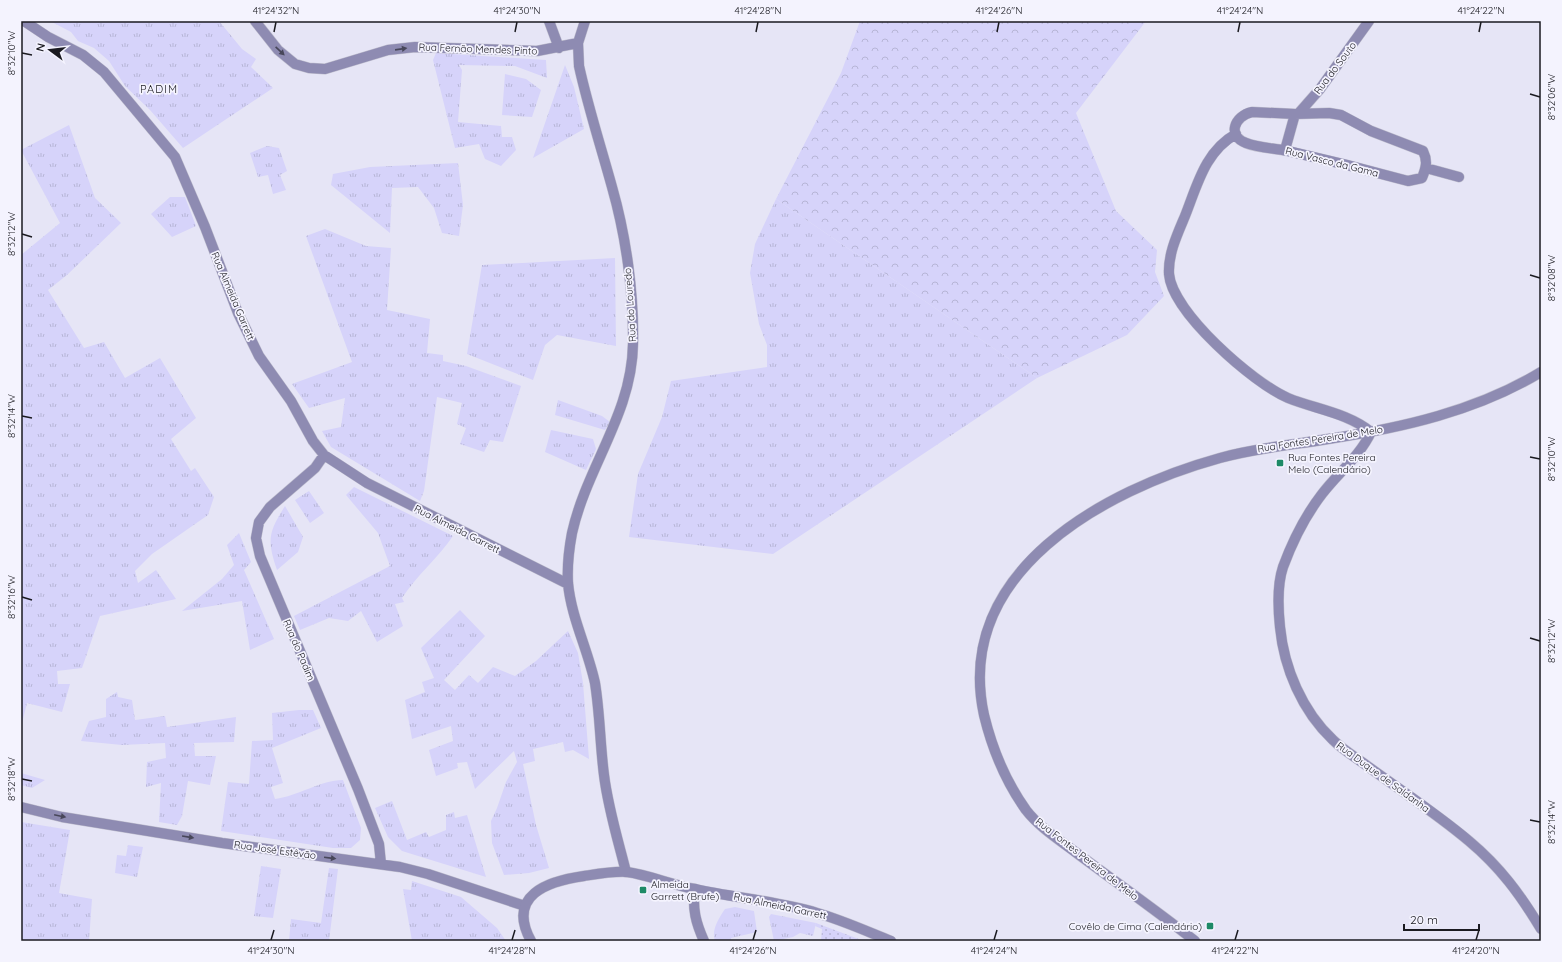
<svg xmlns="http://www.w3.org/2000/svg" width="1562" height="962" viewBox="0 0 1562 962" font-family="Quicksand,sans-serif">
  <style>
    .grass { fill: url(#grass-tufts) }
    .forest { fill: url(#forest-crowns) }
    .park { fill: url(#park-dots) }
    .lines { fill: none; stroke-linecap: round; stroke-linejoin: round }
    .minor-casing { stroke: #c1c0cf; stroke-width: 11 }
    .tertiary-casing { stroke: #c1c0cf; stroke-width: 11 }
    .minor { stroke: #8e8bb2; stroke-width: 10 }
    .tertiary { stroke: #8e8bb2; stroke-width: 10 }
    .oneway { fill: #48475a }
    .ticks { fill: none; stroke: #1a1a20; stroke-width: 1.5 }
    .poi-dot { fill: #1e8a67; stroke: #f4f3fe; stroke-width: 1.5 }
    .labels { text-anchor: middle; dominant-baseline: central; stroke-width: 3.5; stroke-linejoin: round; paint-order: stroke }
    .street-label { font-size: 10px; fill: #1a1a20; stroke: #f4f3fe }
    .poi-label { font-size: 10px; fill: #1a1a20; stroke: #f4f3fe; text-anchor: start }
    .neighbourhood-label { font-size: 11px; letter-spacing: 1px; fill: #1a1a20; stroke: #f4f3fe }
    .neatline { fill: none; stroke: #1a1a20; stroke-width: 1.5 }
    .ticks-label { font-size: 10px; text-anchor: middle; fill: #1a1a20 }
  </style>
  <defs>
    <pattern id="grass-tufts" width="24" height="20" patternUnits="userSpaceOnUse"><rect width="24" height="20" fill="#d6d3fa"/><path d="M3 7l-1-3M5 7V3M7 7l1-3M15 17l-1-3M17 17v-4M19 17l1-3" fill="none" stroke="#b7b5d6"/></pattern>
    <pattern id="forest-crowns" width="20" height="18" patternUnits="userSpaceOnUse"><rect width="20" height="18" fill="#d6d3fa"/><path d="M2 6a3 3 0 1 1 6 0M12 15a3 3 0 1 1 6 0" fill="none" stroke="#b7b5d6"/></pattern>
    <pattern id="park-dots" width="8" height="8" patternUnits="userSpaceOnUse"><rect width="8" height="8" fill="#d6d3fa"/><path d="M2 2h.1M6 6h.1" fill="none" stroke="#b7b5d6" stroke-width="1.8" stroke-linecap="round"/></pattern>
  </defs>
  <rect width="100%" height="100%" fill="#e6e5f6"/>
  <path class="grass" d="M50 21H219L242 49 256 59 251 67 273 88 183 148 150 110 125 86 109 61 94 48 78 41 71 32Z
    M436 53 546 60 547 78 515 66 459 65 462 70 458 122 501 126 502 137H512L516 150 501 166 485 159 479 144 455 148 433 60Z
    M565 65 574 87 584 129 533 158Z
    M505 74 526 79 541 90 532 117 502 115Z
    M69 125 95 198 121 223 67 275 48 290 84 348 104 342 125 378 160 358 196 418 171 439 191 471 195 468 214 497 208 515 152 554 135 571 138 583 156 570 176 599 100 616 82 668 57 671 58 684H70L62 712 27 703 21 727V255L60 223 21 150Z
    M267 146 279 148 287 171 280 175 286 190 273 194 268 175 258 177 250 153Z
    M458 163 463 205 459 236 442 233 434 208 418 187 392 188 390 233 331 185 333 174 370 167Z
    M170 197H185L196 226 172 237 151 214Z
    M776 199 1037 378 773 554 629 537 638 474 662 417 671 381 767 367V345L759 324 750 273 755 244Z
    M325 229 366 246 391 248 387 310 430 319 427 353 443 355V361L466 366 521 386 503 442 490 440 484 452 460 444 466 428 457 424 462 403 437 397 424 491 420 501 331 447 322 431 341 427 345 398 309 408 292 384 352 362 306 236Z
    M615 258 616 346 557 335 545 345 533 380 467 354 482 265Z
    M558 400 602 416 610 422 605 430 555 415Z
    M551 430 593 439 596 449 586 470 545 452Z
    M354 487 453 536C438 558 417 575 402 598L404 602 395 604 403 626 377 642 361 611 348 621 329 618 300 630 294 616 390 566 378 533 346 495Z
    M309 491 324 513 310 523 295 500Z
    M285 506 303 537 298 552 277 570C267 540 268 533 285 506Z
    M239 533 251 562 244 570 274 639 250 650 242 601 182 611 222 579 234 565 227 545Z
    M460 610 485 636 444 680 455 690 469 675 478 683 493 667 515 676 536 661 568 631 578 653 583 683 589 759 573 750 565 752 563 742 533 749 535 761 523 764 536 825 549 868 529 873 504 875 492 843 491 821 497 808 506 782 517 762 514 751 475 789 467 762 457 763 458 768 436 776 429 750 453 741 451 726 412 739 405 700 425 692 422 682 434 678 421 648Z
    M117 692 118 697 132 700 135 720 165 716 167 727 236 717 234 742 194 743 195 756H216L210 785 188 781 182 816 177 825 159 822 161 783 146 787 147 762 166 758 165 743 122 745 81 741 89 721 106 717V699Z
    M299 710H313L321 728 272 748 283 783 271 787 275 799C298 796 321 780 343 780L361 828 360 840 351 848H333L221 831 228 782 249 784 252 741 273 740 272 713Z
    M21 773 45 780 32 788 21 785Z
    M392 801 407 840 426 832 429 837 446 830V815L454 812 455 818 467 815 486 877 402 851 388 837 375 808Z
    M21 822 70 830 59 893 92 899 89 941H21Z
    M128 845 143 847 137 877 115 873 117 855 126 856Z
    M261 866 281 869 273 918 254 916Z
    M329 868 338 869 329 941H289L291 919 321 923Z
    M412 881 461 897 497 928 506 941H412L403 889 411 890Z
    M735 907 754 911 757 932 731 938V941H715C711 930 719 918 725 909Z
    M771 914 816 923 813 936 800 933 793 937 774 941 769 917Z"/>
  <path class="forest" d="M860 21H1146L1076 113 1116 211 1157 250 1155 272 1164 296 1127 335 1037 378 776 199 841 73Z"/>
  <path class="park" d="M816 923 864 941H821L822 929 815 926Z"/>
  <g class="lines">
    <g class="minor-casing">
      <path id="minor" d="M24 21 48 37 83 55 104 72 175 157 205 227 238 313 259 356 291 401 313 441 324 455 367 483 568 584
        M255 21 278 50 295 64 309 68 325 69 388 50 415 47 537 51 578 43
        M549 21 559 48
        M585 21 578 43 579 66C588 107 601 147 612 187 626 236 634 293 633 344 632 414 587 466 572 533 569 549 567 566 568 583 571 617 588 650 595 683 600 714 600 744 604 775 608 808 618 840 626 872
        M1252 112 1295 114 1329 113 1341 115 1371 131 1423 151C1428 161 1426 168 1422 178L1408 181C1368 170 1328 160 1288 151 1274 148 1259 148 1246 143 1227 136 1234 116 1252 112Z
        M1298 114 1320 89 1369 21
        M1236 134C1205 151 1197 186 1185 216 1177 235 1168 254 1169 274 1172 312 1253 383 1288 398 1315 409 1348 413 1371 432 1360 456 1338 473 1322 494 1305 516 1293 540 1283 567 1277 585 1278 608 1280 627 1284 668 1302 711 1333 740 1342 749 1355 757 1366 765 1400 790 1436 813 1469 841 1500 867 1520 894 1541 929
        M1285 150 1295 114
        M1426 168 1459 177
        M324 455 315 468 270 507 259 522 256 538 260 556 358 789 379 844 381 864
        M21 807 62 817 222 843 400 867 428 874 525 906
        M695 889C692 909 696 923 704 941"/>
    </g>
    <g class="tertiary-casing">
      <path id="tertiary" d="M531 941C506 895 548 881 584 876 597 874 614 871 627 872 649 875 672 885 695 889 735 898 777 901 817 913 842 920 866 931 891 941
        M1195 941C1157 911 1117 883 1078 854 1061 841 1039 827 1026 810 1006 782 992 748 984 715 953 572 1104 490 1220 458 1255 448 1292 445 1328 439 1401 428 1477 411 1541 372"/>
    </g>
    <use href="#minor" class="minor"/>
    <use href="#tertiary" class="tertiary"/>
  </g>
  <defs><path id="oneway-solid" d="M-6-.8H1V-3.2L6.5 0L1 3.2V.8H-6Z"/></defs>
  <g class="oneway">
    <use href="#oneway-solid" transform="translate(401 49) rotate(-8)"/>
    <use href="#oneway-solid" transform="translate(280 51) rotate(43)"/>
    <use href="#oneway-solid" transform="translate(60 816) rotate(12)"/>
    <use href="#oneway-solid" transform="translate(188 837) rotate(9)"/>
    <use href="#oneway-solid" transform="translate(330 858) rotate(7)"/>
  </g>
  <path class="ticks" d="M274 32 276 22M515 32 517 22M756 32 758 22M997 32 999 22M1238 32 1240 22M1479 32 1481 22M22 53 32 55M1530 94 1540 97M22 234 32 237M1530 275 1540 278M22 416 32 418M1530 457 1540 459M22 597 32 600M1530 638 1540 641M22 779 32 781M1530 820 1540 822M271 940 274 930M512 940 515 930M753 940 756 930M994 940 997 930M1235 940 1238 930M1476 940 1479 930"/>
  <g class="poi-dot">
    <rect x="1276" y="459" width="8" height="8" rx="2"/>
    <rect x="639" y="886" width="8" height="8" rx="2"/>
    <rect x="1206" y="922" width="8" height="8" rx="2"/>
  </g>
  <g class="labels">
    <g class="street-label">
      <text transform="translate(478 49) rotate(2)">Rua Fernão Mendes Pinto</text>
      <text transform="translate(1335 68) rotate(-53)">Rua do Souto</text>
      <text transform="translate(1332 162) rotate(14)">Rua Vasco da Gama</text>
      <text transform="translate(233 296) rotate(67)">Rua Almeida Garrett</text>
      <text transform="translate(630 305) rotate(-94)">Rua do Louredo</text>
      <text transform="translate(1320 439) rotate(-9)">Rua Fontes Pereira de Melo</text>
      <text transform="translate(457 529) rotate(27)">Rua Almeida Garrett</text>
      <text transform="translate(299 650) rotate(67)">Rua do Padim</text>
      <text transform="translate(1383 777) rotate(36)">Rua Duque de Saldanha</text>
      <text transform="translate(275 850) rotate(8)">Rua José Estêvão</text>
      <text transform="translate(1087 859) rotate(38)">Rua Fontes Pereira de Melo</text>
      <text transform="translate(780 906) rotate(12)">Rua Almeida Garrett</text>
    </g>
    <g class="poi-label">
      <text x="1288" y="457">Rua Fontes Pereira<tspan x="1288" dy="12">Melo (Calendário)</tspan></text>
      <text x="651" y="884">Almeida<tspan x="651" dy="12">Garrett (Brufe)</tspan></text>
      <text x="1202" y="926" text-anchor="end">Covêlo de Cima (Calendário)</text>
    </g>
    <g class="neighbourhood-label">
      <text x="159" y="89">PADIM</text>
    </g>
  </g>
  <rect width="1562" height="962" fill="none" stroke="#f4f3fe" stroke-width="44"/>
  <g transform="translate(50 50) rotate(285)" stroke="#f4f3fe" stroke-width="3" paint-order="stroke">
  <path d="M0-3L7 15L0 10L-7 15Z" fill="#1a1a20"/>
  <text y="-6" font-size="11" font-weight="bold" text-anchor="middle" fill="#1a1a20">N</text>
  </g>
  <path d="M1404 924v6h75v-6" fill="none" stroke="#1a1a20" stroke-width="2"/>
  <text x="1410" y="924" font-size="12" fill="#1a1a20" stroke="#f4f3fe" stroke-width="3" paint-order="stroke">20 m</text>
  <rect x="22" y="22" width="1518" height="918" class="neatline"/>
  <g class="ticks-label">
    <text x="276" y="14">41°24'32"N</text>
    <text x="517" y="14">41°24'30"N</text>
    <text x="758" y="14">41°24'28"N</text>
    <text x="999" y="14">41°24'26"N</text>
    <text x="1240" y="14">41°24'24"N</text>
    <text x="1481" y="14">41°24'22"N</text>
    <text transform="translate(11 53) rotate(-90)" y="4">8°32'10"W</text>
    <text transform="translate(1551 97) rotate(-90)" y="4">8°32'06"W</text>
    <text transform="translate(11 234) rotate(-90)" y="4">8°32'12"W</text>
    <text transform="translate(1551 278) rotate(-90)" y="4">8°32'08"W</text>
    <text transform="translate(11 416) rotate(-90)" y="4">8°32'14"W</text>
    <text transform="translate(1551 459) rotate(-90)" y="4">8°32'10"W</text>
    <text transform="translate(11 597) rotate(-90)" y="4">8°32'16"W</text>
    <text transform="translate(1551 641) rotate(-90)" y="4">8°32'12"W</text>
    <text transform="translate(11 779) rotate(-90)" y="4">8°32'18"W</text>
    <text transform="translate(1551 822) rotate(-90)" y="4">8°32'14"W</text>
    <text x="271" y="954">41°24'30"N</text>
    <text x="512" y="954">41°24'28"N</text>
    <text x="753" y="954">41°24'26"N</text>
    <text x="994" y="954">41°24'24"N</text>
    <text x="1235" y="954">41°24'22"N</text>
    <text x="1476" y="954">41°24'20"N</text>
  </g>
</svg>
